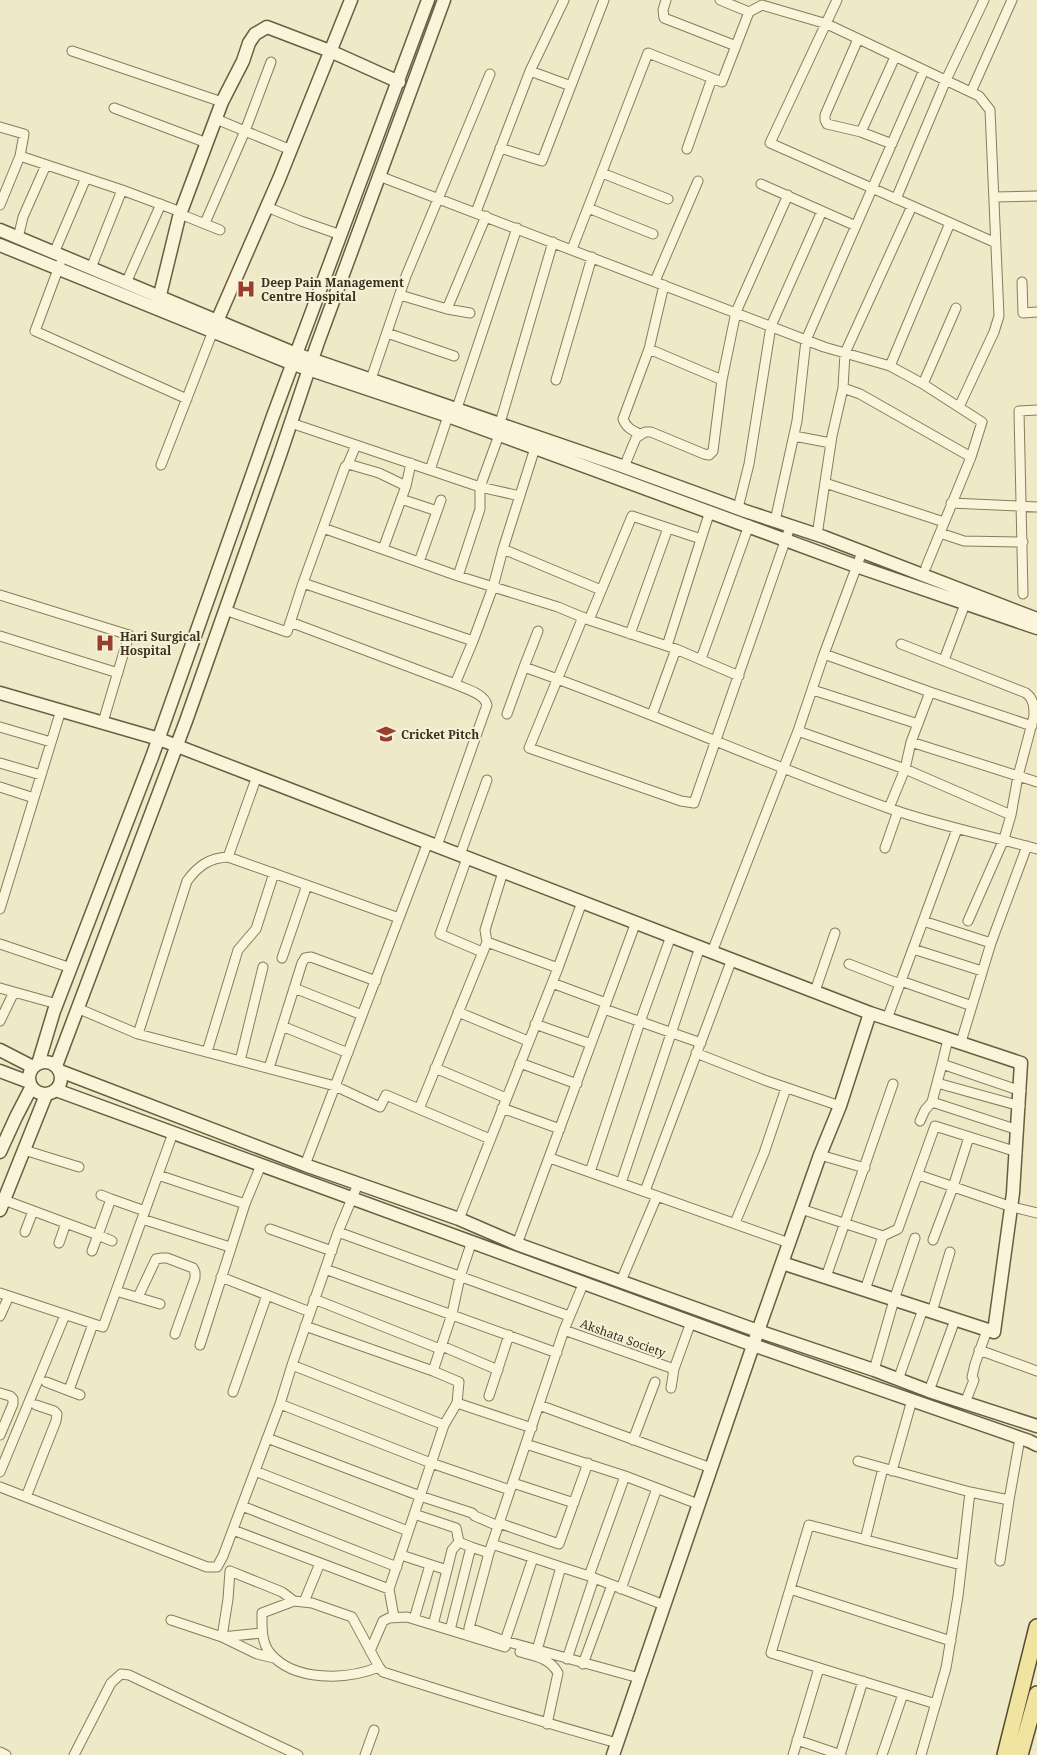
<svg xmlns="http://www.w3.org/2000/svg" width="1037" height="1755" viewBox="0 0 1037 1755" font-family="'Noto Serif',serif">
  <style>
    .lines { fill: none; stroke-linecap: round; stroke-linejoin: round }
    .street-casing { stroke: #897c5c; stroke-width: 11 }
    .secondary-casing { stroke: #6b5d3f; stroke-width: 15 }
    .primary-casing { stroke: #574930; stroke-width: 18 }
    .street { stroke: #f9f4da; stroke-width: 9 }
    .secondary { stroke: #f9f4da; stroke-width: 12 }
    .primary { stroke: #f0e4a0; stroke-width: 15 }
    .labels { text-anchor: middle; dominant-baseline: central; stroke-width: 4; stroke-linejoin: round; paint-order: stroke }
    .poi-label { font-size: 12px; font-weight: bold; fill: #3a3120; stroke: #f5f1d6; text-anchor: start }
    .street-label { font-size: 12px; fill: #3a3120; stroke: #f5f1d6 }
  </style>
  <rect width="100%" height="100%" fill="#eee9c7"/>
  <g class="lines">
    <g class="street-casing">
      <path id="street" d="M666 0 663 10 664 18 736 46
        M720 0 749 12
        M837 0 770 143 996 243
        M858 39 825 115V120L827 124 861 132 892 144
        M72 51 222 102
        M530 71 571 86
        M971 92 1012 0
        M114 108 207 143
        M216 119 291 150
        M0 127 24 134 20 156 122 190 181 212
        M861 132 895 57
        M500 148 542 161 604 0
        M687 149 712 78
        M602 173 668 199
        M379 176 824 347 890 366 923 384 982 422 971 457 926 567
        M761 184 856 226
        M994 197 1037 196
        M896 199 946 80 984 0
        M0 205 20 156
        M267 207 301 221 341 235
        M588 208 653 234
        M476 212 530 71 564 0
        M180 214 220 230
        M205 223 245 131 271 62
        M18 238 23 217 46 165
        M572 249 648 53 722 82 749 12 762 5 827 24 979 96 990 110 999 316 994 332 959 407
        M54 253 86 178
        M60 264 35 331 187 399
        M91 268 122 190
        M655 281 698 181
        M1022 282 1023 313 1037 312
        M126 283 161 204
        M400 295 447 309 470 313
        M447 309 486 216
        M387 333 454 356
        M649 349 722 380
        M890 366 950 223
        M371 379 406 276 490 74
        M556 380 592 257
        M923 384 956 308
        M843 388 860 394 971 457
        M457 408 517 228
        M291 423 480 487 499 435
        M500 423 553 242
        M640 434C631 430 626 427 623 419L649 349 664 285
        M794 436 831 443
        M348 464 356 445
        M161 465 213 331
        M624 467 636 438 645 432H651L704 454 709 455 713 451 722 380 736 312 788 195
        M430 470 448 416
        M825 483 944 522
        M401 499 437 511
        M951 503 1037 507
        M738 508 749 464 771 326 822 211
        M775 521 797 421 806 340 924 70
        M323 528 458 576 558 607 589 620 676 649 739 676
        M940 533 964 541 1023 542
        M817 535 832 436 843 388 845 353 912 206
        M383 549 406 486 411 463
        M503 549 601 590
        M419 562 441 500
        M458 576 480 509V487L520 496
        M303 583 473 641
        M1023 594 1019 411 1037 410
        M0 595 129 635 103 722
        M225 610 287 632 303 583 345 467 348 464 379 473 406 486
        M583 617 529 748 681 801 694 803 790 527
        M589 620 632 516 701 539
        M290 622 455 684 473 641 493 587 503 549 535 448
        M538 631 524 667C647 710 765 764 888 808 936 825 987 835 1037 849
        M630 634 668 528
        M0 636 118 673
        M901 644 1026 693C1034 699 1034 707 1034 716L1018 776 1011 815
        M667 646 710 511
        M824 654 930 692 1032 726
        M701 659 749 525
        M944 660 965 604
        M813 690 918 724
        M507 714 524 667
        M652 715 676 649
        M0 727 51 742
        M798 731 905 769 1011 815 1004 839 968 921
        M911 742 1037 782
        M0 763 41 775
        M0 787 34 798
        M889 808 905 769 911 742 930 692
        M437 846 487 705C484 693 465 689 455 684
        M885 848 898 811
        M460 855 487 780
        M228 857 257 776
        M467 858 440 934 482 952
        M503 872 485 930 487 942 558 968
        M0 909 61 710
        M923 921 991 943
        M0 944 71 968
        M913 949 982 971
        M712 952 798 731 824 654 862 552
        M282 958 307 885
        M849 964 900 984
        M901 981 972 1006
        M552 983 606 1003
        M0 988 57 1004
        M294 988 362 1015
        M815 991 835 933
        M77 1008 138 1034 335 1086 380 1107 386 1095 490 1139
        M604 1009 701 1043
        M458 1012 528 1041
        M887 1019 957 829
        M0 1021 14 992
        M535 1024 591 1044
        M282 1026 348 1053
        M138 1034 187 881C198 866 209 858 228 857L399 918
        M961 1042 991 943 1027 846
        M207 1052 238 950 256 929 274 873
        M696 1053 767 1081 840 1106
        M240 1061 263 967
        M520 1063 577 1084
        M942 1064 948 1039
        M269 1068 302 963 305 958 311 957 376 981
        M435 1068 506 1098
        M937 1083 1020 1106
        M502 1108 560 1129
        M419 1109 487 942
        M920 1121 925 1110 932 1102
        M1018 1130 932 1102 942 1064 1021 1091
        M24 1150 79 1167
        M820 1155 865 1168
        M550 1158 789 1243
        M305 1165 428 842
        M590 1172 640 1022 671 936
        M158 1175 245 1204
        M919 1175 1012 1207 1037 1213
        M621 1183 700 947
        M645 1191 732 959
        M101 1195 111 1199
        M4 1200 98 1235 111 1199 145 1211
        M801 1209 883 1236 865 1290
        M142 1219 230 1247
        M459 1219 558 968 582 902
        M735 1223 764 1153 786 1088
        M270 1229 332 1251
        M25 1232 33 1211
        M338 1232 569 1316
        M883 1236 898 1229 935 1126 1017 1152
        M933 1240 953 1187 969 1137
        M59 1243 66 1223
        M517 1244 636 922
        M92 1251 98 1235 112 1241
        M325 1269 557 1353
        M221 1277 310 1312
        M826 1277 893 1084
        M621 1281 657 1196
        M584 1282 564 1330 489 1553 469 1628 505 1641 639 1678
        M116 1291 160 1304
        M0 1293 103 1327 173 1133
        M138 1297 156 1259 162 1258H167L193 1268 195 1272V1278L175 1334
        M314 1299 440 1349
        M932 1312 950 1252
        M0 1316 9 1296
        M305 1326 433 1371 459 1382 457 1403 444 1425 389 1589 394 1617
        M564 1330 674 1369
        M200 1345 245 1204 261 1165
        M442 1346 498 1370
        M979 1350 1037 1371
        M292 1365 444 1425
        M874 1370 894 1300 915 1238
        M433 1371 452 1314 460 1277 472 1241
        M898 1380 923 1309
        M46 1382 80 1395
        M671 1388 674 1369 691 1322
        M69 1390 93 1324
        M929 1391 955 1320
        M233 1392 267 1295
        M0 1393 10 1396 13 1399V1404L0 1435
        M489 1396 509 1335
        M457 1403 532 1428
        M965 1403 974 1380 972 1377 975 1364 987 1330
        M280 1404 431 1463 510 1490
        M539 1405 711 1468
        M267 1438 420 1496 472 1513 475 1516 498 1526
        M633 1440 655 1382
        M526 1444 625 1476 698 1504
        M858 1461 970 1492 1009 1500
        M255 1471 408 1531
        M892 1471 912 1400
        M0 1472 65 1315
        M513 1483 574 1503
        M0 1487 207 1567H217L223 1556 280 1404 292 1365 338 1232 358 1184
        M26 1497 56 1421 57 1414 54 1411 36 1405
        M242 1506 397 1567
        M414 1514 456 1528 459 1542
        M499 1523 559 1544 588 1463
        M233 1530 389 1589
        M865 1540 883 1468
        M492 1544 561 1567 537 1650
        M401 1555 447 1570 452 1550 459 1542 471 1547
        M1000 1561 1009 1500 1020 1438
        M561 1567 589 1576 664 1605
        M589 1576 625 1476
        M621 1589 657 1488
        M790 1589 951 1641
        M304 1602 320 1563
        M414 1619 430 1565
        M171 1620 222 1637 257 1654 274 1658
        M433 1625 447 1570
        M450 1630 471 1547 489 1553
        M262 1633 222 1637 228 1599 230 1571 282 1592 294 1601
        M505 1641 533 1558
        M370 1651 383 1621 389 1618 407 1617 505 1647
        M520 1652C535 1656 550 1658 558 1673L547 1724
        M567 1659 594 1578
        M583 1664 612 1585
        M379 1667 352 1617 312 1603 294 1601 262 1613C262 1626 261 1642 270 1653 294 1682 347 1680 379 1667L383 1672C461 1697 538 1721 617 1743
        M936 1704 771 1653 809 1525 961 1565
        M797 1740 841 1755
        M0 1752 6 1755
        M74 1755 111 1683 121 1674 129 1675 298 1755
        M365 1755 374 1730
        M793 1755 819 1668
        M840 1755 863 1681
        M882 1755 903 1694
        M921 1755 946 1668 958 1596 970 1492"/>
    </g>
    <g class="secondary-casing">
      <path id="secondary" d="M0 230 296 354 619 465 745 511 824 537 1037 619
        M0 245 293 364 448 416 856 566 1037 628
        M158 303 179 217 222 102 243 61 249 43 255 34 267 27 330 51 399 82
        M214 328 279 179 351 0
        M0 693 159 739 870 1013 1021 1063 1013 1193 994 1332 782 1263
        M0 1050 33 1067
        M29 1078a16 16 0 1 1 32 0a16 16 0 1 1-32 0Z
        M38 1064 54 1011 152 757 273 416 428 0
        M56 1066 186 721 280 455 317 345 444 0
        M0 1071 29 1082
        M60 1071 305 1165 459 1219 517 1244 758 1331 874 1370 929 1391 1037 1426
        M56 1090 753 1345 1029 1441 1037 1445
        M0 1152 16 1117 31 1088
        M0 1210 46 1095
        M613 1755 758 1331 820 1155 840 1106 870 1013"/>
    </g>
    <g class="primary-casing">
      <path id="primary" d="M1005 1755 1037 1627
        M1020 1755 1037 1694"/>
    </g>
    <use href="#street" class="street"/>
    <use href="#secondary" class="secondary"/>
    <use href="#primary" class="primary"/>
  </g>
  <defs>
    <g id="hospital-bare" transform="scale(1.5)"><path d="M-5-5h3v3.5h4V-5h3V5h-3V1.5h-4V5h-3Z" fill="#983e2d" stroke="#f5f1d6" stroke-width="2.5" paint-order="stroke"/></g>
    <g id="school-bare" transform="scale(1.5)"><path d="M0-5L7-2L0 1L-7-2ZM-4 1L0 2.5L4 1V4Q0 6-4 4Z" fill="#983e2d" stroke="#f5f1d6" stroke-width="2.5" paint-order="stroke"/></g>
  </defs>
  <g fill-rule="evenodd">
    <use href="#hospital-bare" x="246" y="289"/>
    <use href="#hospital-bare" x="105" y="643"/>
    <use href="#school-bare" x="386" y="734"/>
  </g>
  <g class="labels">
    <g class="poi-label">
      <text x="261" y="282">Deep Pain Management<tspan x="261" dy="14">Centre Hospital</tspan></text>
      <text x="120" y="636">Hari Surgical<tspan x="120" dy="14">Hospital</tspan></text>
      <text x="401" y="734">Cricket Pitch</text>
    </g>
    <g class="street-label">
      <text transform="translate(623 1338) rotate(20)">Akshata Society</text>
    </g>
  </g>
</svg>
